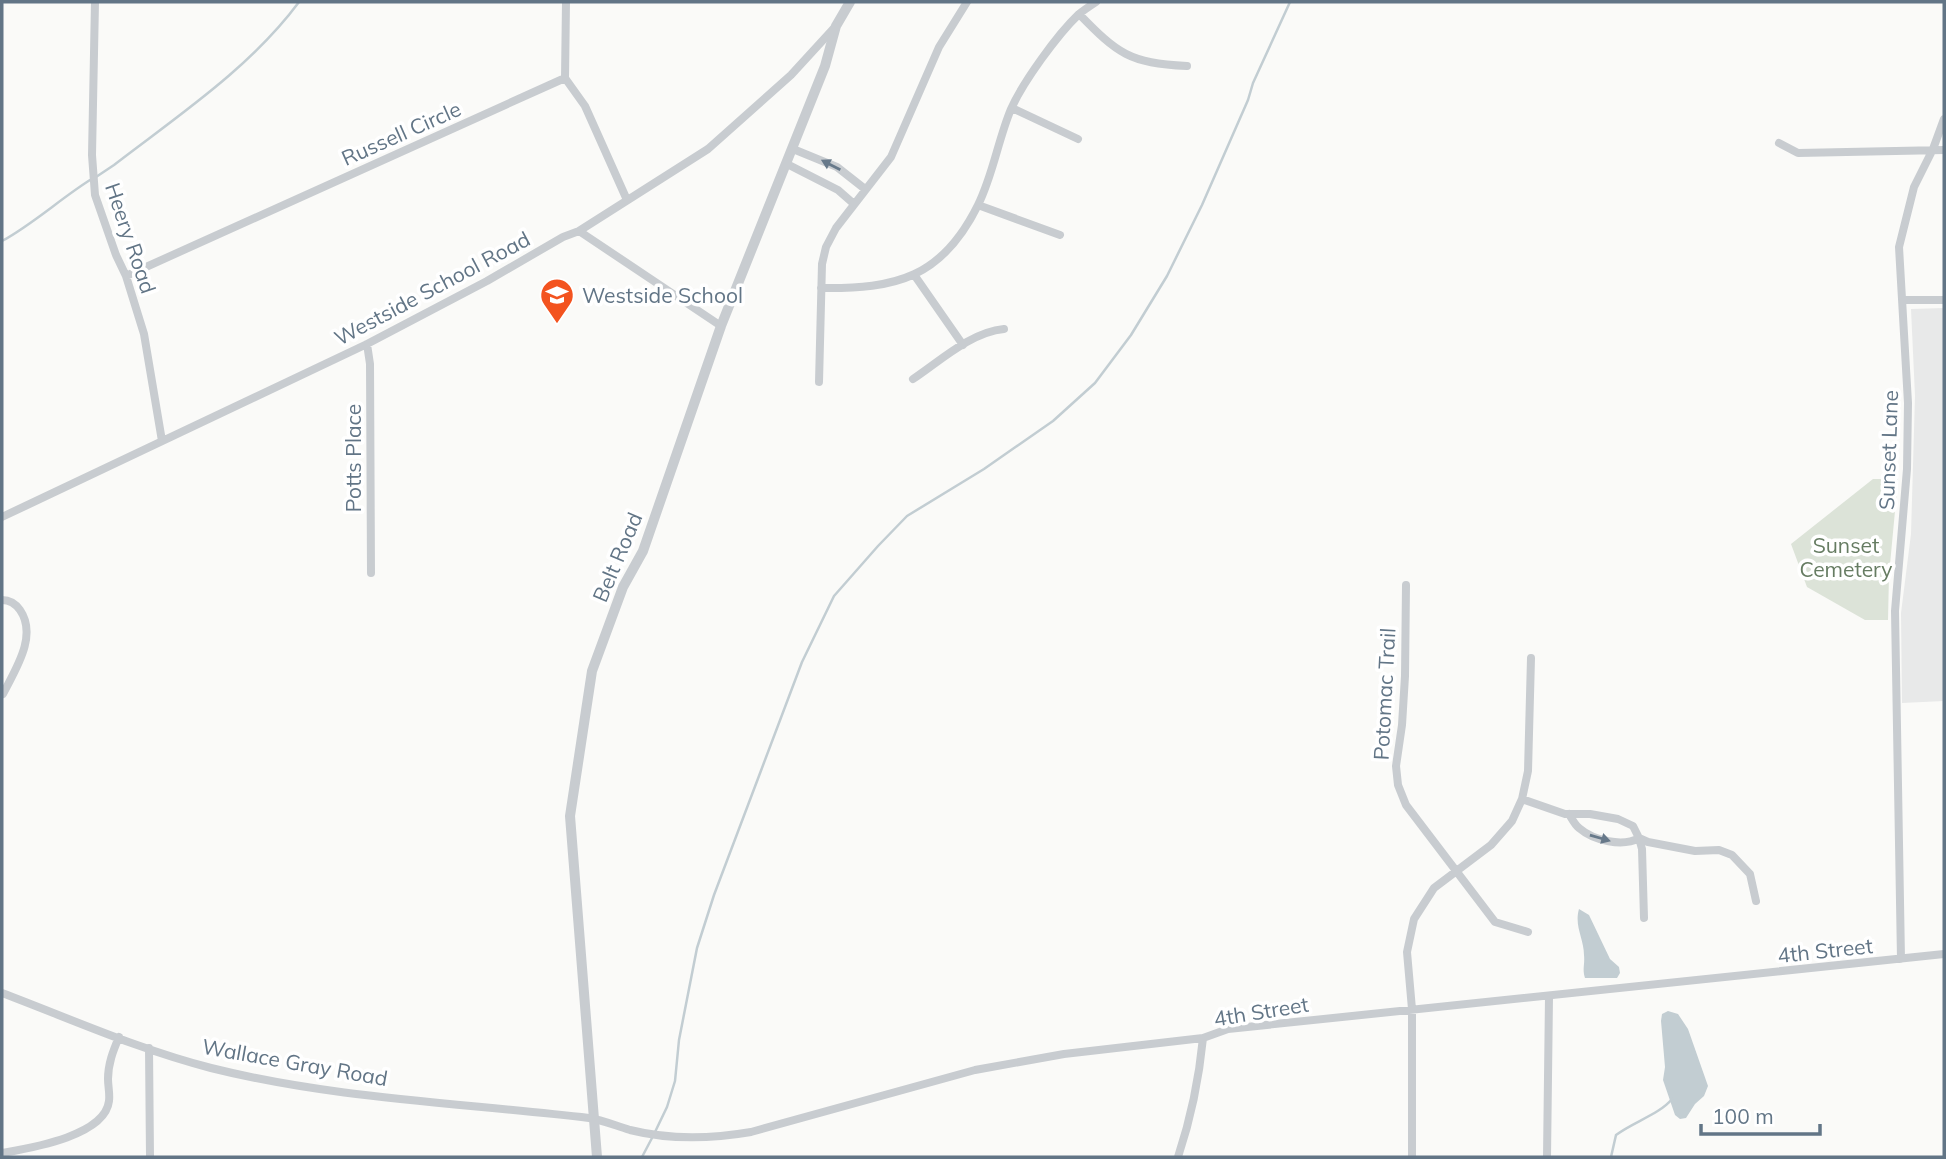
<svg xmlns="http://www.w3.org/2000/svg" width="1946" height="1159" viewBox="0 0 1946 1159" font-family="Mulish,sans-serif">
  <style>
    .built { fill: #e8e9e9 }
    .green { fill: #dce3d8 }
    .water { fill: #c2cdd2 }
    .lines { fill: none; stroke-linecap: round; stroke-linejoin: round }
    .stream { stroke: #c2cdd2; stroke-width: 2.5 }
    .minor { stroke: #c8ccd0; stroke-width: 8 }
    .tertiary { stroke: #c8ccd0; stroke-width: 10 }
    .oneway { fill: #67798a }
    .labels { text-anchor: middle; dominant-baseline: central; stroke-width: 7; stroke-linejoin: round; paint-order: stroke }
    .street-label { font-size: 21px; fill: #627586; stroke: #fff }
    .poi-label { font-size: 21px; fill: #627586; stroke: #fff; text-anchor: start }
    .park-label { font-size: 21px; fill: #667c62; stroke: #fff }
  </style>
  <rect width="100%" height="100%" fill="#fafaf8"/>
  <path class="built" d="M1944 308V701L1902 703 1901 613 1911 534 1915 396 1911 309Z"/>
  <path class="green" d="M1873 479H1898L1889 575 1888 620H1865L1807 587 1791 544Z"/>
  <path class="water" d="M1579 909 1589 915 1610 959 1619 967 1620 973 1617 978H1585C1582 969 1585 965 1584 955 1584 939 1574 926 1579 909Z
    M1668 1011 1678 1014 1688 1029 1708 1086 1704 1096 1695 1104 1686 1118 1680 1119 1675 1115 1663 1080 1665 1067 1661 1021 1662 1014Z"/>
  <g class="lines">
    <path class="stream" d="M96 177 114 165C179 115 250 68 299 2
      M2 241C33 224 60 199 90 180
      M655 1132 667 1107 675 1081 679 1040 697 948 714 895 802 662 834 596 878 546 907 516 984 469 1053 421 1095 383 1131 335 1167 276 1202 205 1248 100 1253 83 1290 2
      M642 1157 652 1138
      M1611 1157 1616 1135C1633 1122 1660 1114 1672 1099"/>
    <path class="minor" d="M95 2 92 155 95 195 116 255 126 276 144 334 162 441
      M1079 14C1118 54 1129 63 1187 66
      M565 78 585 106 627 200
      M565 78 566 2
      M1012 108 1078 139
      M1779 143 1798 153 1944 150
      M793 149 837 167 865 189
      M787 164 838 190 854 204
      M978 205 1060 235
      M579 231 721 326
      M126 276 565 78
      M915 276 963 345
      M821 288C896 289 942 278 978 205 993 175 998 140 1011 109 1023 82 1057 35 1079 14 1084 10 1090 6 1096 2
      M1902 300H1944
      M367 344 370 364 371 573
      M913 379C940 361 971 332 1004 329
      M819 382 822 264 826 247 836 228 891 157 939 47 967 2
      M2 517 367 344 487 281 563 237 579 231 708 149 791 75 835 27
      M1406 585 1405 676 1402 725 1396 766 1398 785 1406 805 1495 922 1528 932
      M2 600C10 600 15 603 20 610 38 636 15 670 3 694
      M1522 799 1565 814H1590L1618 819 1633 826 1639 838 1648 842 1695 851 1719 850 1732 855 1750 874 1756 901
      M1569 814C1572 819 1575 825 1579 828 1594 841 1623 847 1639 838
      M1639 838 1642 849 1644 918
      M1901 959 1895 611 1907 469 1908 403 1899 247 1914 187 1933 149 1944 119
      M2 993C71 1019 140 1050 211 1068 335 1099 463 1103 589 1118 603 1120 616 1126 630 1130 670 1140 710 1139 751 1132L975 1070 1064 1054 1203 1038 1228 1029 1944 954
      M149 1048 150 1157
      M2 1153C30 1148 105 1136 109 1101 110 1094 108 1086 108 1079 108 1064 113 1051 119 1037
      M1178 1157C1191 1118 1199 1079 1203 1038
      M1412 1157V1009L1407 952 1414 919 1434 888 1491 845 1512 821 1522 799 1528 771 1531 658
      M1547 1157 1549 997"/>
    <path class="tertiary" d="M597 1157 570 816 592 671 623 587 643 551 721 326 825 66 836 26 850 2"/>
  </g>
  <defs><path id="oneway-solid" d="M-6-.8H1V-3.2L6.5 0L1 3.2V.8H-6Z" transform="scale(1.75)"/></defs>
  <g class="oneway">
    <use href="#oneway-solid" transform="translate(831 165) rotate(-153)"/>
    <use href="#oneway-solid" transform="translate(1600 838) rotate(16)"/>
  </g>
  <defs>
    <g id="school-pin" transform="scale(1.75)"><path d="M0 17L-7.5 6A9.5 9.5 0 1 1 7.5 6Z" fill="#f3531f" stroke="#fff"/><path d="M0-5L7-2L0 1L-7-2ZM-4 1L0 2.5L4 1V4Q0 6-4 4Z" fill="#fff"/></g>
  </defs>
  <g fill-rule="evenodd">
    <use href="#school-pin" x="557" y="295"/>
  </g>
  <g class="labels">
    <g class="street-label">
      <text transform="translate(401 133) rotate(-24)">Russell Circle</text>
      <text transform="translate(131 238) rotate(71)">Heery Road</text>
      <text transform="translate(432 288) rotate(-28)">Westside School Road</text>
      <text transform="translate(1888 450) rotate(-88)">Sunset Lane</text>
      <text transform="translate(353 458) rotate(-90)">Potts Place</text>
      <text transform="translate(617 557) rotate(-67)">Belt Road</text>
      <text transform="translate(1384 694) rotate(-87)">Potomac Trail</text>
      <text transform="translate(1825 950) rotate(-6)">4th Street</text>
      <text transform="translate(1261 1011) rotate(-9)">4th Street</text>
      <text transform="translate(295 1062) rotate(10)">Wallace Gray Road</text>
    </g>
    <g class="poi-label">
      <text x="582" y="295">Westside School</text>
    </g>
    <g class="park-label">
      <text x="1846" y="545">Sunset<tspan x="1846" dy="24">Cemetery</tspan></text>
    </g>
  </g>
  <rect width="1946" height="1159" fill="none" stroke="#627586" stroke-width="7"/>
  <path d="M1701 1124v10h119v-10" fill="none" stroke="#627586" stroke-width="3.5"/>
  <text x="1712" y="1124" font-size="21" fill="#627586" stroke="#ffffff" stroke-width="5" paint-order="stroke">100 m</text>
</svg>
